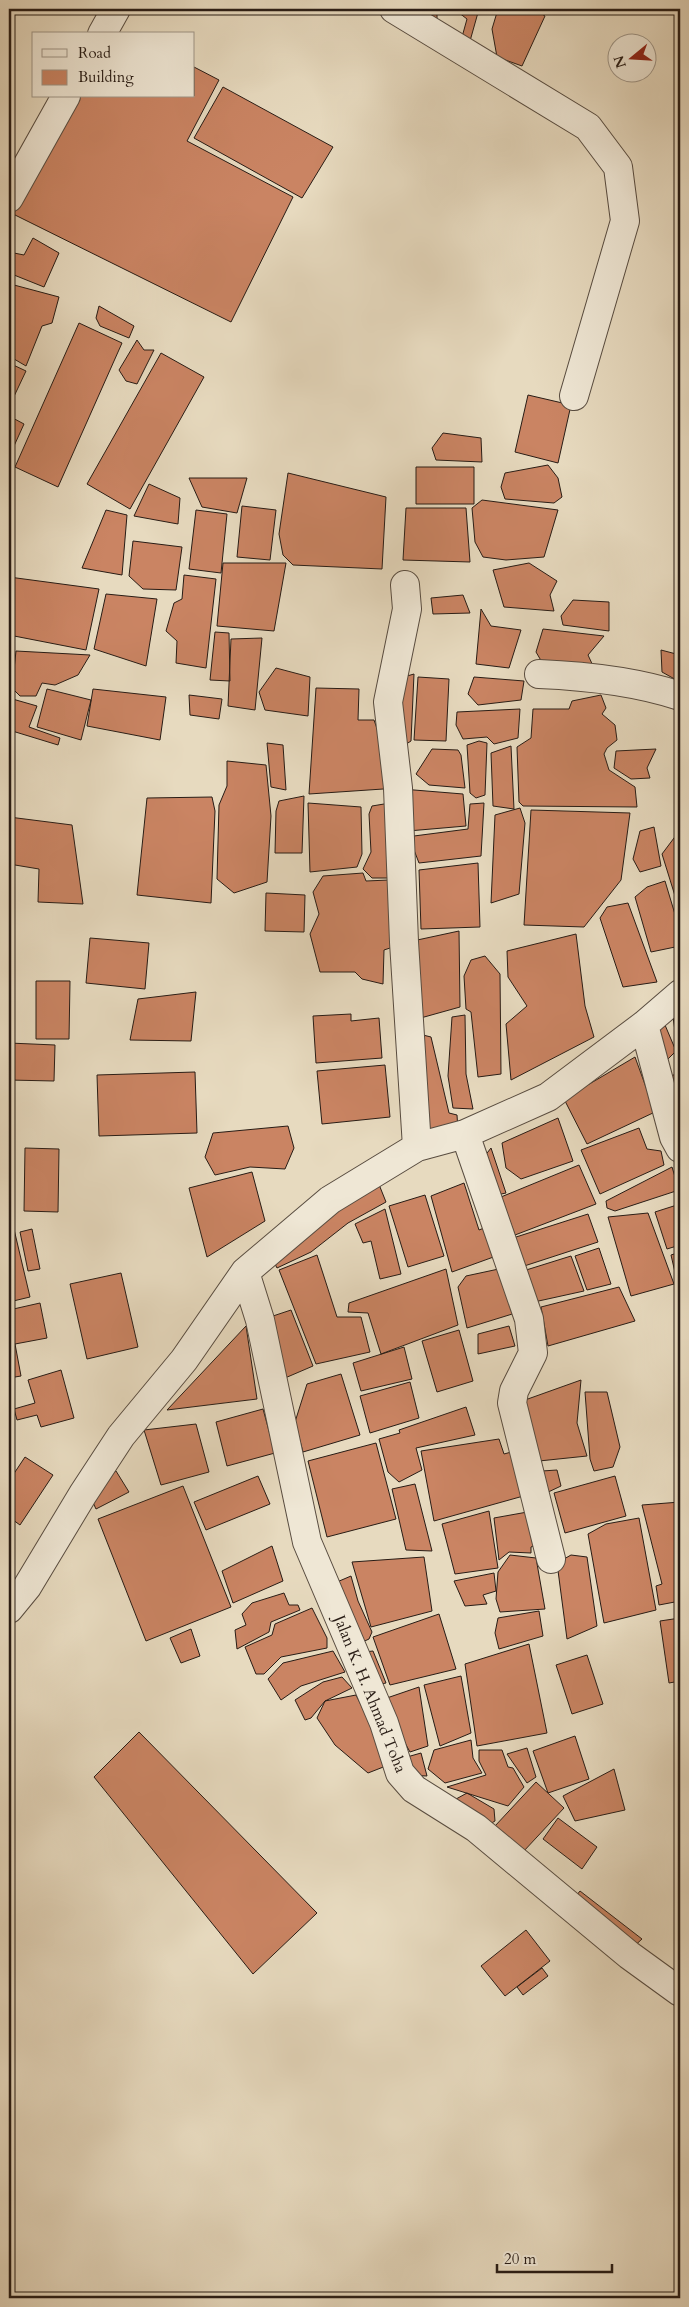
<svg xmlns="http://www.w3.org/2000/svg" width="689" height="2307" viewBox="0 0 689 2307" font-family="Cardo,serif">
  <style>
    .building { fill: #ca8463; stroke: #281c15 }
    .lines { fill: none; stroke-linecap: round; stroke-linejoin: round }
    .minor-casing { stroke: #584c40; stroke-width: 30 }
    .minor { stroke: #efe7d5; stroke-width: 28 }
    .labels { text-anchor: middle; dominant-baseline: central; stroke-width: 4.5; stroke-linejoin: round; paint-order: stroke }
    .street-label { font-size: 16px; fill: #281c15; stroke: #efe7d5 }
  </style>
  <rect width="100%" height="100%" fill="#e7dabf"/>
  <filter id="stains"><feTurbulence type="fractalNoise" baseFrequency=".004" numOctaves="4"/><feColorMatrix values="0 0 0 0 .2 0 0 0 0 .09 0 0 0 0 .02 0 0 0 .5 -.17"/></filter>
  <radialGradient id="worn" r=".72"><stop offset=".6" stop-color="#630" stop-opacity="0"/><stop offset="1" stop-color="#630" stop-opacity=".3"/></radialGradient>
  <path class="building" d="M397 9H442L437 11V30Z
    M454 9H479L470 41 462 37 467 19Z
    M498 9H534L545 16 522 66 497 57 492 29Z
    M194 67 219 80 187 141 293 197 231 322 11 213 79 96H194Z
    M223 87 333 147 302 198 194 138Z
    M33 238 59 253 44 287 9 273V264L14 253 24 255Z
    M14 285 59 297 52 323 42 326 26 366 9 356V304Z
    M99 306 134 326 129 338 100 326 96 318Z
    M79 323 122 343 58 487 15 467Z
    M137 340 144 350H154L137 384 126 381 119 370Z
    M161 353 204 377 130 509 87 484Z
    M9 363 26 371 9 407Z
    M528 395 571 405 558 463 515 452Z
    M9 416 24 424 9 457Z
    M443 433 481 438 482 462 436 460 432 448Z
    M548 465 558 478 562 497 554 503 505 499 501 487 505 473Z
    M416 467H474V504H416Z
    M288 473 386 497 382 569 293 565 283 555 279 534Z
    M189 478H247L237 513 202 507Z
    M149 484 180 498 178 524 134 516Z
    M482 500 558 510 544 557 506 560 483 557 475 542 472 508Z
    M242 506 276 510 270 560 237 557Z
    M406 508H466L470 562 403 560Z
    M106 510 127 515 122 575 82 568Z
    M196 510 227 514 221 573 189 569Z
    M133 541 182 547 176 590 143 589 129 576Z
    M223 563H286L274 631 217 626Z
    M529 563 557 581 550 595 554 611 504 607 493 570Z
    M184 575 216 579 206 668 176 663 177 641 166 631 174 603 182 599Z
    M9 577 99 589 86 650 9 635Z
    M106 594 157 599 146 666 94 649Z
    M463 595 470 613 433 614 431 598Z
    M573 600 609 602V631L563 625 561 616Z
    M481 609 491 626 521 630 509 668 476 664Z
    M543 629 604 636 588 655 594 668 546 669 536 652Z
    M215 632 229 633 230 681 210 680Z
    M262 638 255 710 228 706 231 639Z
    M661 650 680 655V682L662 672Z
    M16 651 90 655 78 675 55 685 42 683 36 696H20L12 688Z
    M276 668 310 677 308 716 265 710 259 692Z
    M414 674 411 741 400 748V678Z
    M418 677 449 679 446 741 414 740Z
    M474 677 524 681 521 700 478 705 468 694Z
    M316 688 359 689 358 720H374L398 788 309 794Z
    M47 689 91 700 81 740 37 727Z
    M93 689 166 697 160 740 87 726Z
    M189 695 222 699 219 719 190 715Z
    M601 695 606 708 602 714 615 725 617 740 607 748 604 754 609 770 635 787 637 807 523 806 519 802 517 747 531 738 533 709H569L572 701Z
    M9 698 37 706 29 727 60 738 58 745 9 730Z
    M520 709 518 738 494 744 487 737 463 739 456 725 457 712Z
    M680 726V777L676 731Z
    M479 741 487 743 485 795 476 798 470 793 467 745Z
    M267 743 283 745 286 790 271 787Z
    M511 746 514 809 493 806 491 753Z
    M432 749 458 750 461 755 465 788 429 785 416 774Z
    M656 749 647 768 650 778 631 779 614 768 616 751Z
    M227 761 266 765 271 816 267 882 234 893 217 879 219 805 227 786Z
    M402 789 463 794 466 826 408 831Z
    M304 796 302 853H275L276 811 279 801Z
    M212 797 215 811 211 903 137 895 147 798Z
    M308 803 361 807 362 854 357 867 310 872Z
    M390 803 396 878H372L363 869 371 852 369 814 372 806Z
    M484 803 481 856 419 863 414 850V836L468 829 470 804Z
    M520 808 525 823 519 894 491 903 495 815Z
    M531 810 630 813 621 880 584 927 524 925Z
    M9 817 72 825 83 904 38 902 39 869 9 864Z
    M654 827 661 866 640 872 633 859 640 831Z
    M680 830V912L662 854Z
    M478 863 480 927 421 929 419 870Z
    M363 873 366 881 389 880 396 946 384 950 383 984 362 979 355 972H320L310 934 319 914 313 892 323 876Z
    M665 881 680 931V946L651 952 635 897 647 887Z
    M266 893 305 895 304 932 265 931Z
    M628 903 657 982 623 987 600 918 607 907Z
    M459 931 460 1007 417 1019 408 942Z
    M576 934 585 1006 594 1037 511 1080 506 1024 527 1006 508 977 507 951Z
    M90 938 149 943 145 989 86 983Z
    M485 956 500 974 501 1074 478 1077 471 1012 466 1009 464 976 471 960Z
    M36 981H70L69 1039H36Z
    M196 992 191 1041 130 1040 138 999Z
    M680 1004V1038L675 1031 672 1009Z
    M351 1014V1021L379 1018 382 1058 316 1063 313 1016Z
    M465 1015 466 1074 473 1109 453 1108 448 1076 452 1017Z
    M665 1025 676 1051 663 1064 651 1039Z
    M423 1035 431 1037 449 1113 457 1115 458 1131 422 1135Z
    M9 1043 55 1045 54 1081 9 1080Z
    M635 1057 655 1112 587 1144 564 1099Z
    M385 1065 390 1117 322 1124 317 1071Z
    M680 1071V1099L673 1100 667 1079Z
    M195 1072 197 1133 99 1136 97 1075Z
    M558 1118 573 1161 521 1179 506 1168 502 1143Z
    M288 1126 294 1148 285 1169 250 1167 215 1175 205 1157 213 1133Z
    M639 1128 647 1149 661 1151 664 1165 600 1194 581 1150Z
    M25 1148 59 1149 58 1212 24 1211Z
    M491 1148 506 1193 492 1196 480 1162Z
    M579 1165 596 1204 515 1235 501 1197Z
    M672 1167 679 1190 615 1211 607 1208 606 1201Z
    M252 1172 265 1221 207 1257 189 1188Z
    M376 1177 386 1202 348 1223 311 1252 277 1268 270 1254Z
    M464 1183 479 1230 489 1226 499 1255 452 1272 431 1196Z
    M425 1195 444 1256 408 1267 389 1206Z
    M680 1204V1245L667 1249 655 1212Z
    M9 1208 30 1297 9 1302Z
    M385 1209 401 1274 380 1279 371 1241 363 1243 355 1224Z
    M648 1213 674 1284 631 1296 608 1217Z
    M588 1214 598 1242 515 1269 513 1238Z
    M32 1229 40 1269 28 1271 20 1232Z
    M599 1248 611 1284 587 1290 575 1256Z
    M680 1252V1294L671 1255Z
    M317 1255 337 1317H361L370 1352 316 1364 279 1270Z
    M571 1256 584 1291 534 1302 523 1271Z
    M508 1267 522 1311 467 1328 458 1287 466 1276Z
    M446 1269 458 1325 381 1354 368 1313 348 1312 349 1303Z
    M121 1273 138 1347 87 1359 70 1284Z
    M619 1287 635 1321 548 1346 541 1307Z
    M40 1303 47 1338 15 1344 21 1376 9 1378V1310Z
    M291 1310 313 1366 285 1378 264 1319Z
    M246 1326 257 1399 167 1410Z
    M509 1326 515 1346 478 1354V1334Z
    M459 1330 473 1381 437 1392 422 1341Z
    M404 1347 412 1379 361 1391 353 1363Z
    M61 1370 74 1418 41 1427 37 1415 17 1420 14 1409 35 1403 28 1380Z
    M341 1374 360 1435 303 1452 295 1422 307 1384Z
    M581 1380 577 1423 587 1456 539 1461 525 1400Z
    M410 1382 419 1418 370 1433 360 1396Z
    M585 1392H607L620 1447 613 1467 594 1471 590 1459Z
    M466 1407 475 1435 416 1448 422 1470 399 1482 388 1472 379 1439 400 1433 399 1430Z
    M263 1409 275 1453 227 1466 216 1422Z
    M196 1424 209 1472 161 1485 144 1430Z
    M499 1439 504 1454 515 1451 527 1495 434 1521 421 1451Z
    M376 1443 396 1519 327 1537 308 1461Z
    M25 1457 53 1475 20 1525 9 1517V1481Z
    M557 1470 561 1486 544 1494 542 1471Z
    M116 1471 129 1492 96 1509 89 1494Z
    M258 1476 270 1504 206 1530 194 1502Z
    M615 1476 626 1516 565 1533 554 1493Z
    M415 1484 432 1551 406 1550 392 1489Z
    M183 1486 231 1607 146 1641 98 1519Z
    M680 1502V1601L659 1605 656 1586 662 1584 642 1505Z
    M489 1511 498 1568 455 1574 442 1524Z
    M533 1511 542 1542 531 1547V1553L509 1552 499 1560 494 1518Z
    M639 1518 656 1610 604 1623 588 1534 606 1524Z
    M272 1546 283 1581 233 1603 222 1571Z
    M510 1555 536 1558 545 1609 500 1612 496 1599 498 1572Z
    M571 1555 587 1557 597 1626 567 1639 557 1563Z
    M424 1557 432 1611 371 1627 352 1562Z
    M494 1573 496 1591 483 1595 487 1604 465 1606 454 1581Z
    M351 1576 358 1601 372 1632 369 1639 356 1645 330 1585Z
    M284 1593 289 1605H298L300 1610 271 1622 269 1632 237 1649 235 1630 246 1625 242 1614 252 1603Z
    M312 1608 327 1638V1648L281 1657 264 1674H256L245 1647 272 1635 275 1624Z
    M539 1611 543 1636 499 1649 495 1633 498 1618Z
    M439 1614 456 1669 390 1685 373 1637Z
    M680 1618V1681L669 1683 660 1621Z
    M191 1629 200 1656 181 1663 170 1638Z
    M529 1644 547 1733 477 1746 465 1664Z
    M333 1651 345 1672 301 1686 281 1700 268 1679 283 1663Z
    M373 1651 386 1683 371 1686 356 1653Z
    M587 1655 603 1704 572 1714 556 1665Z
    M461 1676 471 1733 440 1746 424 1685Z
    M342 1677 352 1688 325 1701 311 1718 305 1720 295 1700 323 1682Z
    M419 1687 428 1746 410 1752 381 1700Z
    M356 1695 391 1764 368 1773 335 1745 317 1718 325 1701Z
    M139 1732 317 1913 253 1974 94 1777Z
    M575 1736 589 1779 548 1793 533 1751Z
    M471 1740 473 1758 482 1773 445 1783 428 1769 434 1750Z
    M527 1748 536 1777 527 1783 507 1754Z
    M479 1750H502L508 1767 513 1768 524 1787 508 1806 447 1787 486 1775 479 1761Z
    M421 1753 427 1776 406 1775 400 1759Z
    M614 1769 625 1810 575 1821 563 1796Z
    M536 1782 564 1808 523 1852 495 1826Z
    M467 1793 494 1809 495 1821 483 1828 447 1804Z
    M558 1818 597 1847 582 1869 543 1839Z
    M580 1891 642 1939 630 1950 572 1901Z
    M526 1930 550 1961 505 1996 481 1966Z
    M542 1968 548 1976 523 1995 517 1987Z"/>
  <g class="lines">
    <g class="minor-casing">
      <path id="minor" d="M394 9 588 127 618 167 625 221 574 396
        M102 34 116 9
        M9 198 66 96
        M405 585 407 609 388 702 398 788 404 942 417 1147
        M539 674C587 676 635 681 680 696
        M644 1025 674 1137 680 1148
        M465 1134 529 1319 533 1353 514 1391 512 1403 551 1559
        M245 1272 260 1320 307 1542 384 1723 400 1773 414 1789 476 1828 629 1955 680 1992
        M9 1609 27 1587 83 1494 121 1436 184 1360 245 1272 330 1200 417 1147 465 1134 548 1097 644 1025 680 994"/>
    </g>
    <use href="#minor" class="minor"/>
  </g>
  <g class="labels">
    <g class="street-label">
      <text transform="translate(370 1694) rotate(68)">Jalan K. H. Ahmad Toha</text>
    </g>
  </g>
  <rect width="689" height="2307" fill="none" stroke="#e7dabf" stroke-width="30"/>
  <rect x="10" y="10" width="669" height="2287" fill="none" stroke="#281c15" stroke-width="2.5"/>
  <rect x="15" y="15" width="659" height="2277" fill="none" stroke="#281c15"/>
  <rect x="32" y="32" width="162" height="65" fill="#efe7d5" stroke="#9f9688"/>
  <rect x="42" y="49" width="25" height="8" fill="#efe7d5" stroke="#9f9688"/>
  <text x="78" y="58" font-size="15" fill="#281c15">Road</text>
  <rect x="42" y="70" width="25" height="15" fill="#ca8463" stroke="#9f9688"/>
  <text x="78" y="82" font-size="15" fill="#281c15">Building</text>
  <g transform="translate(632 58) rotate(252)"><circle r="24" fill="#efe7d5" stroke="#9f9688"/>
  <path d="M0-4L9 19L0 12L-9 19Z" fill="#8f2418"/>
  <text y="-8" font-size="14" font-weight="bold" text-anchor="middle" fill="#281c15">N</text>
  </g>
  <path d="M497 2264v8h115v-8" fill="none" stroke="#281c15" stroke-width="2.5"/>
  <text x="504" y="2264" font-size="15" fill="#281c15" stroke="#efe7d5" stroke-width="4" paint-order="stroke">20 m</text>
  <rect width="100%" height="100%" filter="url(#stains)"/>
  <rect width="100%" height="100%" fill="url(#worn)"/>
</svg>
